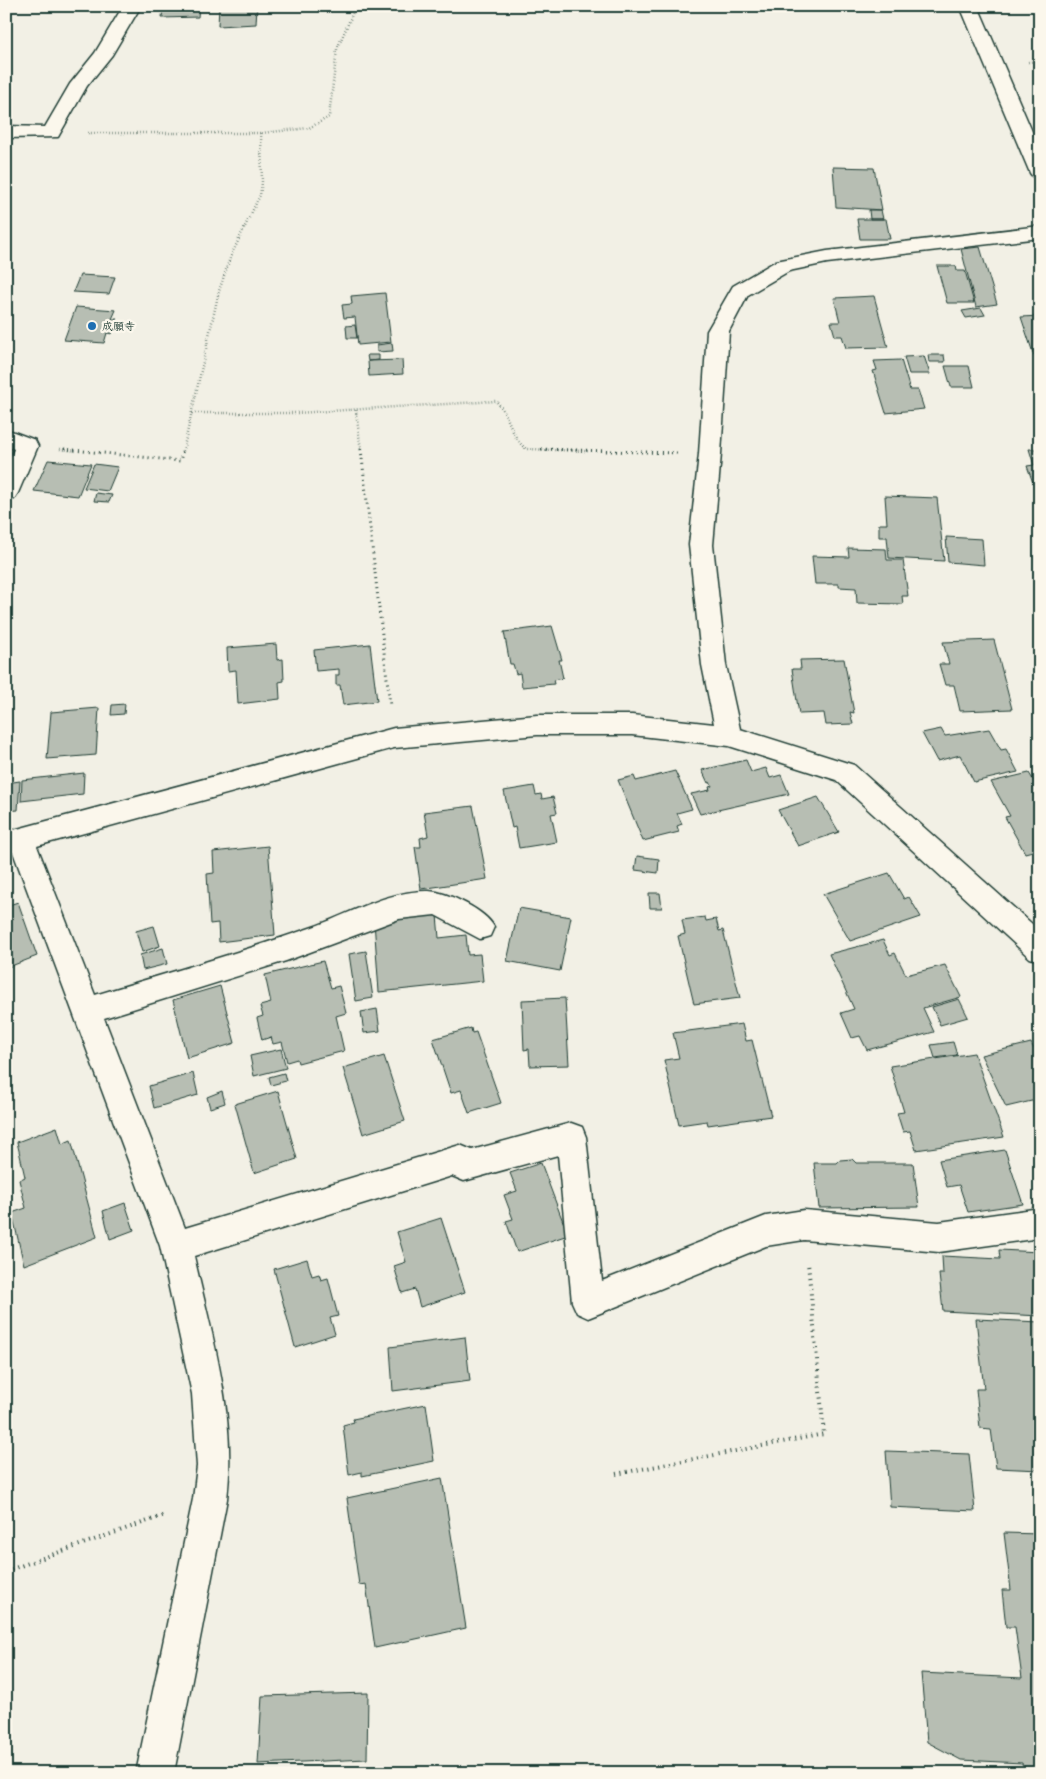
<svg xmlns="http://www.w3.org/2000/svg" width="1046" height="1779" viewBox="0 0 1046 1779" font-family="'Comic Neue','Klee One',sans-serif">
  <style>
    .building { fill: #b7beb3; stroke: #1f3d34 }
    .lines { fill: none; stroke-linecap: round; stroke-linejoin: round }
    .minor-casing { stroke: #1f3d34; stroke-width: 3 }
    .path-far2 { stroke: #1f3d34; stroke-width: 2.5; stroke-dasharray: 0.5 2.5; stroke-linecap: butt }
    .path-far1 { stroke: #1f3d34; stroke-width: 3; stroke-dasharray: 1 4; stroke-linecap: butt }
    .path { stroke: #1f3d34; stroke-width: 4; stroke-dasharray: 1 4.5; stroke-linecap: butt }
    .minor { fill: #fbf7ec; fill-rule: evenodd }
    .poi-dot { fill: #1f6fb2; stroke: #fbf7ec; stroke-width: 2 }
    .labels { text-anchor: middle; dominant-baseline: central; stroke-width: 4.5; stroke-linejoin: round; paint-order: stroke }
    .far-poi-label { font-size: 11px; font-weight: bold; fill: #1f3d34; stroke: #fbf7ec; text-anchor: start }
  </style>
  <rect width="100%" height="100%" fill="#f2f0e5"/>
  <filter id="ink" filterUnits="userSpaceOnUse"><feTurbulence type="fractalNoise" baseFrequency=".02" numOctaves="2"/><feDisplacementMap in="SourceGraphic" scale="10" xChannelSelector="R" yChannelSelector="G"/><feConvolveMatrix kernelMatrix="1 2 1 2 8 2 1 2 1" color-interpolation-filters="sRGB"/></filter>
  <g filter="url(#ink)">
    <path class="building" d="M163 6H199L198 17 162 18Z
      M219 6H257L256 24 218 26Z
      M833 167 874 168 882 210 836 207Z
      M869 210H881L883 219H870Z
      M857 219H886L890 239H860Z
      M980 247 997 304 976 307 961 249Z
      M937 266H956L957 271H965L974 303H947Z
      M80 275 115 277 109 294 73 292Z
      M385 293 391 342 358 345 355 317 344 318 342 305 352 304 351 296Z
      M874 296 888 347 846 348 842 336H835L831 322H840L834 298Z
      M76 307 116 310 112 319H117L112 334 107 333 104 343 64 340Z
      M981 308 985 315 966 318 962 311Z
      M1040 316V356H1034L1021 317Z
      M355 325 357 338H347L346 326Z
      M392 343 393 351 377 352V345Z
      M367 355H379V360L368 361Z
      M928 355H944L945 362H929Z
      M924 356 930 374H909L904 357Z
      M402 360 403 374 369 376 368 361Z
      M901 360 910 390H918L924 409 886 413 873 371 877 370 874 361Z
      M945 366H969L974 387H951Z
      M1036 437H1040V502L1027 466 1034 465 1029 449H1040Z
      M48 460 91 464 78 496 34 491Z
      M94 464 118 467 108 491 84 488Z
      M96 493 112 495 109 502 94 501Z
      M885 496 937 498 944 561 889 558 887 537H879V524H887Z
      M946 537 982 539 984 565 948 562Z
      M848 548 886 549 887 560H903L908 596H902L903 604 857 603 856 588 839 587V584H815L812 556 849 557Z
      M552 626 562 660H559L563 678 553 680 554 684 522 687 520 673 516 674 513 664H510L504 632Z
      M994 640 1012 709 960 711 954 685H945L939 664H949L943 642Z
      M276 644 277 660 283 659 284 681 279 682 280 699 238 704 236 670 228 671 227 648Z
      M370 644 377 701 343 705 340 685H336V675H339V669L316 671 314 650Z
      M844 659 854 713 850 712 853 724 826 725 824 713 799 714 792 669H801L800 660Z
      M125 704 124 714 111 715 112 705Z
      M99 708 96 755 47 759 51 712Z
      M941 729 945 736 989 729 1001 750 1006 749 1018 772 974 782 960 755 937 761 922 733Z
      M746 760 751 772 766 768 770 778 781 775 789 794 700 814 691 794 710 790 709 787 712 786 710 782 708 783 702 770Z
      M675 771 692 809 677 813 682 824 677 826 679 832 643 841 618 780 634 776 636 781Z
      M84 773 83 794 21 801 22 780Z
      M1029 773 1040 791V849L1025 853 1005 817 1010 816 991 782Z
      M20 781 18 810 6 811V783Z
      M534 786 536 795 541 794 542 799 553 797 557 813 551 814 557 842 519 848 515 827 512 828 504 791Z
      M818 797 839 832 798 846 778 810Z
      M473 806 487 879 421 889 415 847H421L420 838 428 836 424 812Z
      M268 846 275 935 219 942 218 923 210 924 207 874 214 873 213 852Z
      M637 856 659 859 658 873 635 870Z
      M889 873 904 899 909 897 921 917 850 941 823 894Z
      M649 893H660L662 908H650Z
      M18 902 37 956 6 968V906Z
      M519 908 571 917 560 971 507 961Z
      M437 915 439 938 466 935 468 955 480 954 483 981 379 992 374 921Z
      M705 917 706 921 716 919 719 931 723 930 740 998 694 1004 678 936 685 934 682 920Z
      M154 926 160 946 142 952 136 931Z
      M883 940 890 955 895 953 906 975 945 965 961 997 923 1008 934 1032 867 1050 860 1036 852 1038 841 1013 854 1009 829 954Z
      M163 948 167 964 143 970 140 955Z
      M366 951 373 998 356 1001 349 954Z
      M323 961 331 988 339 986 346 1013 336 1016 344 1051 298 1063 297 1059 287 1062 282 1042 273 1044 271 1037 262 1040 257 1018 263 1016 260 1006 271 1003 265 975Z
      M220 986 235 1043 187 1058 173 1000Z
      M565 998 569 1065 530 1066 529 1049 524 1050 522 1000Z
      M959 999 968 1017 940 1025 932 1007Z
      M377 1009 380 1031 364 1033 361 1012Z
      M742 1024 746 1041 752 1040 771 1116 708 1125 707 1121 679 1125 664 1060 679 1058 673 1033Z
      M471 1028 472 1033 476 1032 501 1103 469 1113 461 1090 451 1093 433 1039Z
      M953 1042 957 1055 935 1058 931 1045Z
      M1031 1043 1040 1061V1099L1006 1107 981 1055Z
      M281 1049 286 1068 254 1076 250 1056Z
      M974 1053 1004 1137 916 1150 910 1131 903 1132 897 1113 904 1112 890 1066Z
      M384 1056 405 1121 363 1134 343 1068Z
      M193 1073 198 1095 154 1108 149 1086Z
      M284 1073 286 1081 271 1085 269 1077Z
      M222 1091 225 1103 210 1108 207 1097Z
      M278 1091 297 1159 254 1173 235 1104Z
      M57 1127 62 1144 71 1140 97 1237 24 1265 12 1213 26 1208 19 1180 25 1177 17 1142Z
      M1005 1150 1023 1204 968 1212 959 1185 947 1187 939 1160Z
      M852 1159 856 1163H913L919 1207 819 1208 814 1163H837L840 1160Z
      M541 1163 568 1235 517 1252 506 1221 513 1219 504 1195 517 1191 510 1173Z
      M125 1203 134 1230 110 1239 103 1211Z
      M441 1218 465 1292 420 1307 415 1289 402 1293 394 1266 406 1262 397 1232Z
      M999 1250 1040 1252V1316L943 1311 939 1274H943L942 1256 1000 1259Z
      M307 1259 312 1276 319 1274 321 1280 328 1278 338 1316 330 1318 335 1334 295 1347 274 1269Z
      M976 1319 1040 1322V1470L996 1468 991 1429 980 1428 976 1389H984Z
      M465 1337 470 1381 393 1391 390 1347Z
      M426 1404 434 1461 362 1476V1472L349 1475 343 1425 354 1422 353 1419Z
      M886 1451 969 1454 975 1511 890 1507Z
      M442 1478 466 1628 375 1648 366 1584 359 1585 347 1498Z
      M1004 1533 1040 1534V1773H1024L1022 1763 961 1760 927 1742 921 1673 1022 1678 1015 1627H1006L1002 1590H1011Z
      M368 1693 367 1759 258 1764 262 1696Z"/>
    <g class="lines">
      <g class="minor-casing">
        <path id="minor" d="M123 6H141L112 55 87 86 58 137 6 138V126L45 127 70 84 95 53Z
          M960 6H978L1040 150V179L1033 177 1030 173Z
          M1040 226V238L827 263 789 271 748 295 729 331 721 454 713 545 726 665 740 729 854 765 1040 931V961L1030 958 836 780 729 746 632 735H537L394 748 37 846 95 995C167 973 239 953 310 928 348 915 388 890 429 891 448 892 486 911 494 927L490 936 480 939 435 915 399 919 286 961 104 1018 185 1228 460 1145 472 1150 571 1123 582 1127 586 1137 602 1281 766 1216 804 1210 939 1222 1040 1208V1238L939 1252 804 1240 766 1246 588 1318 577 1313 572 1302 558 1155 464 1181 452 1176 194 1256C212 1336 237 1416 227 1499L174 1773H136L193 1499 197 1466 192 1394 160 1246 13 852 6 854V832L394 728 537 715H632L714 724 702 665 689 545 699 454 707 331 733 286 776 261 827 251Z
          M6 429 35 440 38 446 18 493 14 499 6 501V467L14 449 6 446Z"/>
      </g>
      <path class="path-far2" d="M1028 62 1040 61
        M88 133H261L309 128 329 117 337 49 356 6
        M356 410 361 451
        M192 413H296L496 401C510 415 510 436 526 449L588 451
        M60 449 76 451
        M183 451 219 291 230 258 260 195 262 183 261 133"/>
      <path class="path-far1" d="M64 449 180 461 183 449
        M361 449 390 705
        M541 449 677 453"/>
      <path class="path" d="M616 1474 824 1434 808 1263
        M6 1571 165 1515"/>
      <use href="#minor" class="minor"/>
    </g>
  </g>
  <circle class="poi-dot" cx="92" cy="326" r="5"/>
  <g class="labels">
    <g class="far-poi-label">
      <text x="102" y="326">成願寺</text>
    </g>
  </g>
  <rect width="1046" height="1779" fill="none" stroke="#fbf7ec" stroke-width="25"/>
  <rect x="12" y="12" width="1021" height="1754" fill="none" stroke="#1f3d34" stroke-width="2" filter="url(#ink)"/>
</svg>
